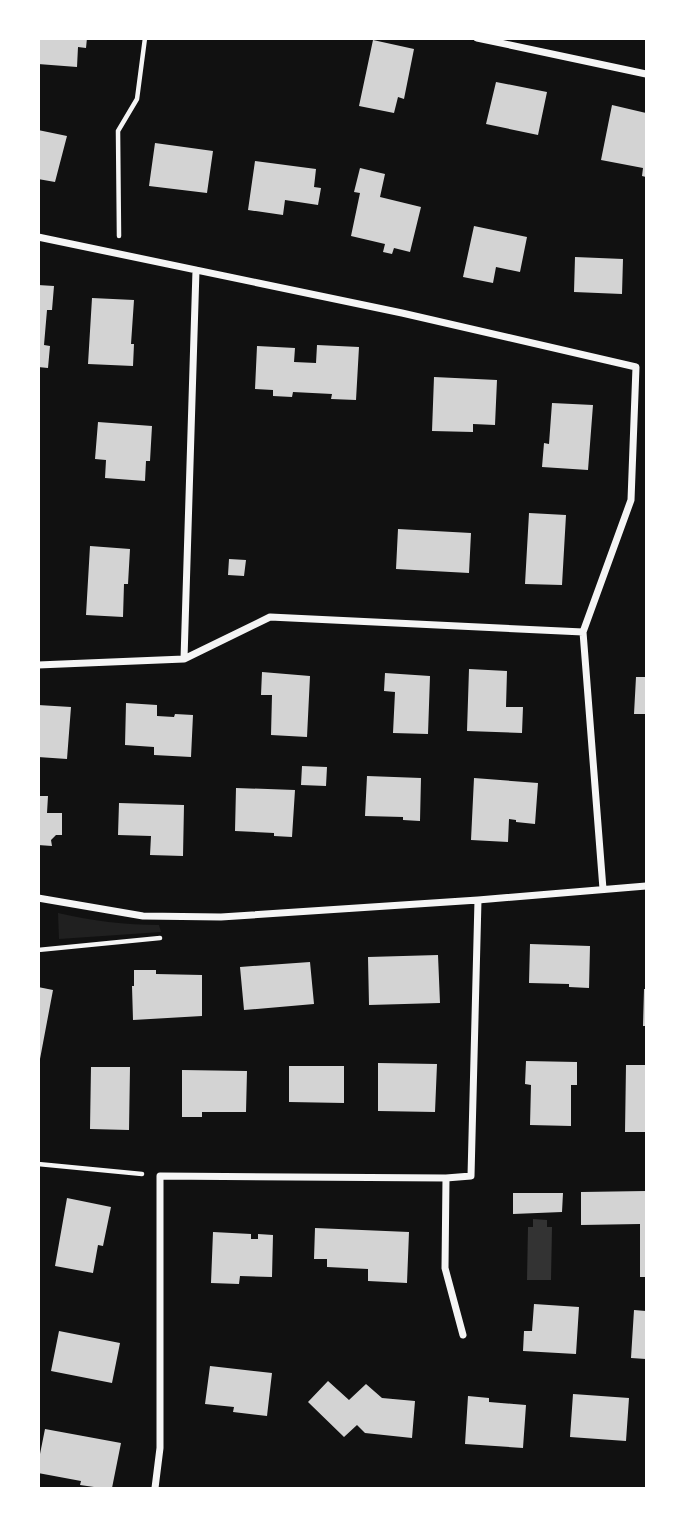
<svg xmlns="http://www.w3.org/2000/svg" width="685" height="1527" viewBox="0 0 685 1527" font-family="Overpass,sans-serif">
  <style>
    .green { fill: #202020 }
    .water { fill: #333 }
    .building { fill: #d3d3d3 }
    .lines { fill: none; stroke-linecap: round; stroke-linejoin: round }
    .path { stroke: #f5f5f5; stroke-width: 4.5 }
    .minor { stroke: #f5f5f5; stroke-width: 7 }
  </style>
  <rect width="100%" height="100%" fill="#111"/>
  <path class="green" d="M58 913C92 921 125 925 159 925L161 932 59 939Z"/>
  <path class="water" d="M533 1219 547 1220V1227H552L551 1280H527L528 1227H533Z"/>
  <path class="building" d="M38 38H87L86 48 78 47 77 67 38 64Z
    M373 40 414 49 404 99 398 97 394 113 359 106Z
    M496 82 547 92 538 135 486 124Z
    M612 105 646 113V177L642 176 643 168 601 160Z
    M38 130 67 136 55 182 38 179Z
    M155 143 213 151 207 193 149 186Z
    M255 161 316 169 314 187 321 188 318 205 285 200 283 215 248 210Z
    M360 168 385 174 380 197 421 207 410 252 394 248 392 254 383 252 385 244 351 236 360 193 354 192Z
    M474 226 527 237 520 272 496 267 493 283 463 277Z
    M575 257 623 259 622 294 574 292Z
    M38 285 54 286 52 310H47L44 345 50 346 48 368 38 367Z
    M92 298 134 300 131 344H134L133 366 88 364Z
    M317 345 359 347 356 400 331 399 332 394 293 392 292 397 273 396V390L255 389 257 346 295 348 294 362 316 363Z
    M434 377 497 380 495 425 473 424V432L432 431Z
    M552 403 593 405 588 470 542 467 544 443 549 444Z
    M98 422 152 426 150 461H146L145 481 105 478 106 460 95 459Z
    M529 513 566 515 562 585 525 584Z
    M398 529 471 533 469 573 396 569Z
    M90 546 130 549 128 584H124L123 617 86 615Z
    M229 559 246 560 244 576 228 575Z
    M469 669 507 671 506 707H523L522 733 467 731Z
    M262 672 310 676 307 737 271 735 272 695H261Z
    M385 673 430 676 428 734 393 733 395 692 384 691Z
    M636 677H646V714H634Z
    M126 703 157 705V716L174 717 175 714 193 715 191 757 154 755V747L125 745Z
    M38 705 71 707 67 759 38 757Z
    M302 766 327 767 326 786 301 785Z
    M367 776 421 778 420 821 403 820V817L365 816Z
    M474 778 538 783 535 824 516 822V820L509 819 508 842 471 840Z
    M236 788 295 790 292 837 274 836V833L235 831Z
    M38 796H48L47 813H62V835H56L51 840 52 846 38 845Z
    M119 803 184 805 183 856 150 855 151 836 118 835Z
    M530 944 590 946 589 988 569 987V984L529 983Z
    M438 955 440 1003 369 1005 368 957Z
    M310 962 314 1004 244 1010 240 967Z
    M134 970H156V974L202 975V1016L133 1020 132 986H134Z
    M38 987 53 990 40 1059H38Z
    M644 989H646V1026H643Z
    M526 1061 577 1062V1085H571V1126L530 1125 531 1085 525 1084Z
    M378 1063 437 1064 435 1112 378 1111Z
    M626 1065H646V1132H625Z
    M289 1066H344V1103L289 1102Z
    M91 1067H130L129 1130 90 1129Z
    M182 1070 247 1071 246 1112H202V1117H182Z
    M646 1191V1277H640V1224L581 1225V1192Z
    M513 1193H563L562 1212 513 1214Z
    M67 1198 111 1207 103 1246 98 1245 93 1273 55 1266Z
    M315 1228 409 1232 407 1283 368 1281V1269L327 1267V1259H314Z
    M213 1232 251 1234V1239H258V1234L273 1235 272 1277 240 1276 239 1284 211 1283Z
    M534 1304 579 1307 576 1354 523 1351 524 1331H532Z
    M634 1310 646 1311V1359L631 1358Z
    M59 1331 120 1343 112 1383 51 1371Z
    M210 1366 272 1373 267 1416 233 1412 234 1407 205 1404Z
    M328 1381 349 1400 366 1384 382 1398 415 1401 412 1438 365 1433 357 1425 344 1437 308 1402Z
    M573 1394 629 1398 626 1441 570 1437Z
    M468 1396 489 1398V1402L526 1405 523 1448 465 1444Z
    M45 1429 121 1443 112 1488H101L80 1485 81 1481 38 1473V1464Z"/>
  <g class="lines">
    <path class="path" d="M119 236 118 131 137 99 145 38
      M38 950 160 938
      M38 1164 142 1174"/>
    <path class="minor" d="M477 38 646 74
      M38 237 402 313 636 367 631 500 583 632 603 889
      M184 659 196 270
      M38 665 184 659 270 617 583 632
      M38 898 143 916 221 917 478 900 646 886
      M446 1178 445 1268 463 1335
      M155 1488 160 1448V1176L446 1178 471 1176 478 900"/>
  </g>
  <rect width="685" height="1527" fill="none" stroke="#ffffff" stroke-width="80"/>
</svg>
